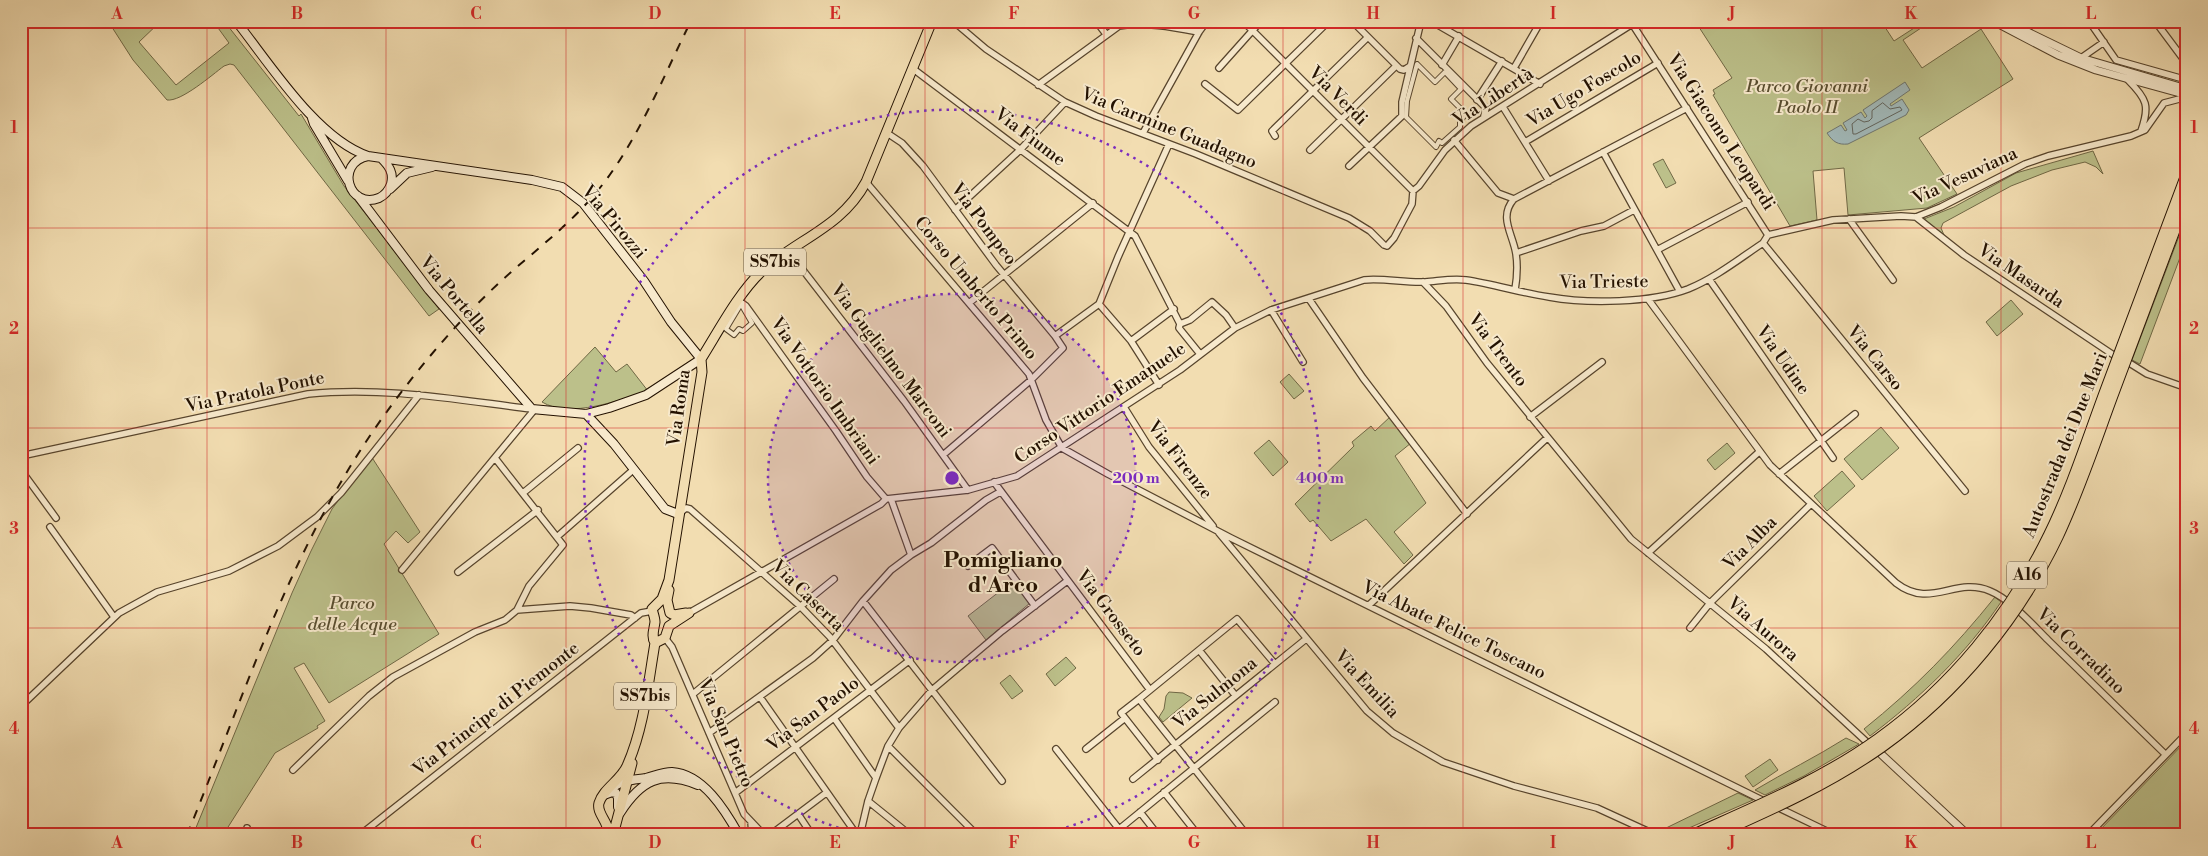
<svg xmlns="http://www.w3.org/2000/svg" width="2208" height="856" viewBox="0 0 2208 856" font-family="'Libre Bodoni',serif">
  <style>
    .green { fill: #bcc08a; stroke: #706845 }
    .water { fill: #a1b8b8; stroke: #6f756e }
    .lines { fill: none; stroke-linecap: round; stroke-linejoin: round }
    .shore { stroke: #62645c; stroke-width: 1 }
    .pedestrian-casing { stroke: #57442c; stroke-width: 6 }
    .minor-casing { stroke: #57442c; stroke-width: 8 }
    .tertiary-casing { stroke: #57442c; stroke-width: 9 }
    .secondary-casing { stroke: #231100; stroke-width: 10 }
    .primary-casing { stroke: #231100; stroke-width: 11 }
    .pedestrian { stroke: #f7e9cc; stroke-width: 4 }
    .minor { stroke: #f7e9cc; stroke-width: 5.5 }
    .tertiary { stroke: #f7e9cc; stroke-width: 7 }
    .secondary { stroke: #f7e9cc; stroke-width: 8 }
    .primary { stroke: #f2ddb1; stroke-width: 9 }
    .rail { stroke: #231100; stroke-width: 2; stroke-dasharray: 9 9; stroke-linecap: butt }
    .motorway-bridge-casing { stroke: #231100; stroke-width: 12; stroke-linecap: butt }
    .motorway-bridge { stroke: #f2ddb1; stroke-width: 10 }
    .grid { fill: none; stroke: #d62828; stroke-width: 1; stroke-opacity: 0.55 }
    .ring { fill: none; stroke: #7b2cbf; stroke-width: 2.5; stroke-dasharray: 2.5 5 }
    .labels { text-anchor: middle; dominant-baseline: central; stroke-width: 4; stroke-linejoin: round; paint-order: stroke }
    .shield { fill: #f7e9cc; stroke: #63523d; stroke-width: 1 }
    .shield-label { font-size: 16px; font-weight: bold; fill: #231100 }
    .park-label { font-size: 18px; font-style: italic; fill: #594e30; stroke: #f7e9cc }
    .street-label { font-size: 18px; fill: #231100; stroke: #f7e9cc }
    .district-label { font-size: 22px; font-weight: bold; fill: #231100; stroke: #f7e9cc }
    .centre { fill: #7b2cbf; stroke: #f7e9cc; stroke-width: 2.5 }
    .ring-label { font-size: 15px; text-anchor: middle; font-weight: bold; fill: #7b2cbf; stroke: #f7e9cc; stroke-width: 4; stroke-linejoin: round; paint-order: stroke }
    .neatline { fill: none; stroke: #d62828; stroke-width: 2 }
    .grid-label { font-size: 16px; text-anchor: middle; font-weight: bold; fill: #d62828 }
  </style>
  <rect width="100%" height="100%" fill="#f2ddb1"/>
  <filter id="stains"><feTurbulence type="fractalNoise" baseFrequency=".004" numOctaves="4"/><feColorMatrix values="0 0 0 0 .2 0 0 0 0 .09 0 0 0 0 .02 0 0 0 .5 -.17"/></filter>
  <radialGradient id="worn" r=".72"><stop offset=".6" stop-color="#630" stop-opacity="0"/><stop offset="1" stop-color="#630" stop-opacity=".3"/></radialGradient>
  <path class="green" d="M108 21H123L126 26 134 21H161L139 42 176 85 229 43 213 21H224L299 116 301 114 344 186 439 309 429 316 234 65 230 64 224 66C212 75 181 102 167 100L133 60Z
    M1695 21H1881L1894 41 1925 21H1928L1927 24 1903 40 1922 68 1981 29 2013 79 1919 138 1957 194 1927 208 1848 215 1844 168 1813 171 1817 220 1790 226 1713 95 1715 94 1713 90 1732 78Z
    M2093 151 2103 174 2096 167 2085 162 2052 170 2011 186 1943 223 1941 228 1944 235 1924 219 1954 207 2016 173Z
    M1663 159 1676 183 1666 188 1653 164Z
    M2187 215V239L2140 364 2132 360Z
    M2011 300 2023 314 1997 336 1986 322Z
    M595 347 616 372 627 364 648 391C620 400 570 419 542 402Z
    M1289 374 1304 391 1294 399 1280 382Z
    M1391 416 1411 443 1395 456 1426 503 1394 532 1413 555 1404 564 1366 519 1331 541 1313 520 1310 522 1295 504 1354 446 1352 442 1371 426 1375 431Z
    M1881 427 1899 448 1862 480 1844 459Z
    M1269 440 1288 462 1273 476 1254 453Z
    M1727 443 1735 453 1715 470 1707 460Z
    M371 456 420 532 408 543 396 531 384 544 439 634 329 703 304 663 294 668 325 721 317 726 318 728 275 753 223 835H193L292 593 311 551 332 509Z
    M1842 471 1855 486 1827 511 1814 496Z
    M1013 581 1030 603 986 640 968 616Z
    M1995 597 2001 602C1966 654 1920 698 1870 736L1864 729C1915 688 1954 648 1995 597Z
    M1066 657 1076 668 1055 686 1046 674Z
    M1010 675 1023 691 1012 699 1000 683Z
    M1169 692 1183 693 1192 698 1163 722 1159 717 1164 709 1166 696Z
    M1846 738 1859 744 1804 776 1765 795 1755 790C1785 772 1816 757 1846 738Z
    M2187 740V835H2095Z
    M1770 759 1778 770 1753 787 1745 776Z
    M1738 793 1753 800 1673 835 1661 832 1664 829Z"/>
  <path class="water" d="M1905 82 1910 90 1890 104 1891 106 1902 99 1909 110 1906 115 1848 144C1838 145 1833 142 1827 133L1841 125 1845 131 1847 130 1843 123 1861 112 1865 118 1867 116 1863 110Z"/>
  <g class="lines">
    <path class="shore" d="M1883 103 1890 109 1900 107 1902 110 1856 134H1853L1852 124 1858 119 1864 122 1869 121 1872 118V111Z"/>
    <g class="pedestrian-casing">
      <path id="pedestrian" d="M1417 64 1435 82 1445 72 1461 89 1451 99 1466 114 1460 121V127L1442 143 1439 141 1436 147 1406 117 1407 101Z
        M741 304 752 323 743 331 739 329 734 335 726 329Z"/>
    </g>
    <g class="minor-casing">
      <path id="minor" d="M953 21 986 49 1065 102 1096 116 1196 154 1349 218 1370 231 1384 245 1387 246 1394 238 1412 204 1413 191 1419 186 1445 150 1471 126 1637 21
        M1096 21 1106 34
        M1181 21 1189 30
        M1243 21 1413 191
        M1352 21 1400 69 1404 70 1410 66
        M1431 21 1540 84
        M2089 21 2116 60 2187 80
        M2155 21 2187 64
        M1631 22 1768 235
        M1416 38 1486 108 1484 116
        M2081 58 2104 42
        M1442 65 1459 36
        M912 68 1135 236 1180 324 1179 328 1200 354
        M1219 68 1261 21
        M1514 68 1541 21
        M2128 80C2147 99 2150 106 2141 131
        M1205 84 1238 110 1329 21
        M1038 85 1119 26C1146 22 1172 27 1199 32
        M1477 100 1502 61
        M1503 107 1549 181
        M887 133 902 143 923 166 996 265 1055 336 1063 348 1031 380 943 455
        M1143 133 1199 32 1207 21
        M1275 136 1272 131 1368 37
        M1454 140 1498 193 1514 199
        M1525 142 1658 63
        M1310 150 1396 66
        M1603 152 1679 290
        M1349 166 1402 116V102L1421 21
        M866 182 1029 374 1046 420 1062 448 1108 474 1231 538 1766 802
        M955 210 1020 150 1065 102
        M1916 217 1964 255 2112 354
        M1849 219 1893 280
        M1768 235 1833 220 1901 216 1916 217 1941 207 2025 164 2048 156 2131 136 2145 130 2164 103 2187 97
        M1763 243 1965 491
        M1657 250 1748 202
        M789 252 904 401 968 490
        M1516 253 1581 231 1604 226 1634 210
        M1709 279 1833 458
        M1423 282 1446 306 1487 363 1631 539 1766 649 1871 746
        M1515 290C1517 278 1518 267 1516 254 1513 234 1498 217 1514 199L1687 108
        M1309 299 1363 378 1467 514
        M1648 299 1770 465 1896 583C1931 610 1955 576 1990 591 2010 599 2033 625 2048 640 2087 678 2126 716 2165 754
        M739 301 746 306 836 431 867 477 886 499
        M969 303 1093 203
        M1271 310 1303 362
        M1180 324 1190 320 1212 302 1226 315 1235 328
        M1055 336 1099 304
        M1131 341 1174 309
        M2131 364 2147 374 2187 388
        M1159 385 1131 341 1099 304 1118 257 1169 144
        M1124 407 1149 447 1213 526
        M1530 417 1602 362
        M21 456 308 394C383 386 458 400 532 409
        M495 458 563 545 529 586 517 610
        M21 470 56 518
        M1779 474 1855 414
        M994 482 1150 690
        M523 493 578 448
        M891 499 911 555
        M680 513 686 508 690 509 800 606 830 637 899 728
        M50 527 114 617
        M1219 533 1367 711 1393 733 1443 762 1514 786 1597 808 1656 835
        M558 536 633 470
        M1648 553 1759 452
        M968 566 992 548 1035 606
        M402 570 535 409
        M458 572 538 510
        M863 601 1002 781
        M1369 605 1547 438
        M689 613 881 504 886 499 968 490 1017 476 1180 370 1235 328 1271 310 1364 280C1384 278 1405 283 1425 282 1439 281 1452 278 1466 280 1494 284 1521 293 1549 297 1588 304 1651 303 1688 289 1715 278 1739 259 1763 243L1768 235
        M1690 628 1710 603 1811 504
        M665 638 672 647 744 814 764 835
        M1199 650 1235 695
        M693 694 834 579
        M760 697 857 835
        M1139 699 1121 713 1158 760
        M21 706 119 613 157 592 229 571 278 546 317 517 341 493 419 395
        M834 718 876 778
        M709 733 813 658 833 640 863 601 891 570 911 555 931 543 986 500 1000 492
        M888 746 977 835
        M1056 749 1119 829
        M1086 749 1125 718
        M293 770 369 696 393 677 475 632 505 620 517 610 570 606 591 608 631 615 635 618
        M1133 779 1306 639
        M1164 792 1198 835
        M735 793 910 660
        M868 801 904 830 900 835
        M1777 807 1835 835
        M1140 812 1158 835
        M798 814 812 835
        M751 822 752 835
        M1246 834 1139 699 1237 619 1275 664
        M246 835 247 828
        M360 835 641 613 652 611
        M770 835 826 793
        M860 835 868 801 876 778 888 746 899 728 932 690 1002 631 1067 581
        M1112 835 1275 702
        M2088 835 2187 733"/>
    </g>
    <g class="tertiary-casing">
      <path id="tertiary" d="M1993 21 2058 55 2096 70 2187 95
        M2005 21 2081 58 2187 89
        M1882 755 1968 835"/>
    </g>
    <g class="secondary-casing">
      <path id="secondary" d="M236 21C270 64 317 139 368 156
        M312 118 314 124 348 181
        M390 189 407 173 432 167
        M358 196 429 290 532 409 586 414 609 408 646 395 701 359 671 322 644 281 583 203 562 187 532 180 368 156C334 163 349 210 379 198 385 195 389 190 391 184 394 173 389 166 382 159
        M586 414 614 444 665 509 678 514
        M613 787C623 780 634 780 646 778 654 776 663 772 672 772 703 774 725 810 739 835
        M604 795 612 792 616 793 618 798V807
        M620 813C641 780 661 770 698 785"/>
    </g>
    <g class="primary-casing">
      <path id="primary" d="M669 590 667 600 670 613 674 615 686 613
        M689 613 669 626 665 638 655 643C651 636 654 630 655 622 655 618 653 613 652 609L662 599 669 580 702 372 701 359C718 332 739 292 762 271 799 238 841 228 866 182L932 21
        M608 835C610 822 596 814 599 803 603 789 621 780 627 766 644 728 648 684 655 643
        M613 835 632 763"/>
    </g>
    <use href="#pedestrian" class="pedestrian"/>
    <use href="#minor" class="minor"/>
    <use href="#tertiary" class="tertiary"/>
    <use href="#secondary" class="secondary"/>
    <use href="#primary" class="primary"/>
    <path class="rail" d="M187 835C245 693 293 542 383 417 418 368 457 322 501 281 532 253 567 227 594 195 636 146 662 79 691 21"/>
    <g class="motorway-bridge-casing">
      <path id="motorway-bridge" d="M1693 835C1757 806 1821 780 1878 739 1951 687 2010 615 2049 535 2072 488 2088 437 2106 389 2133 317 2160 245 2187 173
        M1714 835C1773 809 1831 783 1883 746 1957 693 2019 618 2058 536 2079 491 2095 443 2112 397 2137 330 2162 264 2187 197"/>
    </g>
    <use href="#motorway-bridge" class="motorway-bridge"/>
  </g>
  <path class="grid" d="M207 21V835M386 21V835M566 21V835M745 21V835M925 21V835M1104 21V835M1283 21V835M1463 21V835M1642 21V835M1822 21V835M2001 21V835M21 228H2187M21 428H2187M21 628H2187"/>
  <circle cx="952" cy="478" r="184" fill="#7b2cbf" fill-opacity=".12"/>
  <g class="ring">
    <circle cx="952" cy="478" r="184"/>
    <path d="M860 834A368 368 0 1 1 1044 834"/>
  </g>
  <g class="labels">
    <g class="shield">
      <rect x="744" y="248.5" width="62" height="27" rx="4"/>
      <rect x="2007" y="561.5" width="40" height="27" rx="4"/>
      <rect x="614" y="682.5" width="62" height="27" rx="4"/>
    </g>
    <g class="shield-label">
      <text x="775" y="262">SS7bis</text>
      <text x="2027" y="575">A16</text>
      <text x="645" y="696">SS7bis</text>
    </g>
    <g class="park-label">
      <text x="1807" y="86">Parco Giovanni<tspan x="1807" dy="21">Paolo II</tspan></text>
      <text x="352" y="603">Parco<tspan x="352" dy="21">delle Acque</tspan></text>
    </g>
    <g class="street-label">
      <text transform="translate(1584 89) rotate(-31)">Via Ugo Foscolo</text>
      <text transform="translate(1338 96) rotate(45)">Via Verdi</text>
      <text transform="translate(1493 97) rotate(-33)">Via Libertà</text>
      <text transform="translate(1169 128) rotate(22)">Via Carmine Guadagno</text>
      <text transform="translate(1721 132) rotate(57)">Via Giacomo Leopardi</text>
      <text transform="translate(1030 137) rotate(37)">Via Fiume</text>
      <text transform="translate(1965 176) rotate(-25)">Via Vesuviana</text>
      <text transform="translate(614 222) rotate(50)">Via Pirozzi</text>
      <text transform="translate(984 224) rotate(53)">Via Pompeo</text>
      <text transform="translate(2021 276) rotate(34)">Via Masarda</text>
      <text transform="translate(1604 282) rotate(-1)">Via Trieste</text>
      <text transform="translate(976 288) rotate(50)">Corso Umberto Primo</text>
      <text transform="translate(454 295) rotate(50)">Via Portella</text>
      <text transform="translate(1498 350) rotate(53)">Via Trento</text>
      <text transform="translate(1875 358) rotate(51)">Via Carso</text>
      <text transform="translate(1783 360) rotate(55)">Via Udine</text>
      <text transform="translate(891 361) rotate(53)">Via Guglielmo Marconi</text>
      <text transform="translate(825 391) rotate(55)">Via Vottorio Imbriani</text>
      <text transform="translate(255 392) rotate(-12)">Via Pratola Ponte</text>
      <text transform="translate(1100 403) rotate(-34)">Corso Vittorio Emanuele</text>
      <text transform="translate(679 408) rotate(-82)">Via Roma</text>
      <text transform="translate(2065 445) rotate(-68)">Autostrada dei Due Mari</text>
      <text transform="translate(1180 460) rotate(52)">Via Firenze</text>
      <text transform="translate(1750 543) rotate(-45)">Via Alba</text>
      <text transform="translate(808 596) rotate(44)">Via Caserta</text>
      <text transform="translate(1111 613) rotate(53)">Via Grosseto</text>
      <text transform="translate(1763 629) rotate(41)">Via Aurora</text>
      <text transform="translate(1454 630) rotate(26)">Via Abate Felice Toscano</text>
      <text transform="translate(2081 651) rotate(44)">Via Corradino</text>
      <text transform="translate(1367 684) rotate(47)">Via Emilia</text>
      <text transform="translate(1215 693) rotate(-39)">Via Sulmona</text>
      <text transform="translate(496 709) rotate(-38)">Via Principe di Piemonte</text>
      <text transform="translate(813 714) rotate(-37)">Via San Paolo</text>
      <text transform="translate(726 733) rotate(67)">Via San Pietro</text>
    </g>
    <g class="district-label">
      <text x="1003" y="560">Pomigliano<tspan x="1003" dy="25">d'Arco</tspan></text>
    </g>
  </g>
  <circle cx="952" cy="478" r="8" class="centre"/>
  <g class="ring-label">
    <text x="1136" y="483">200 m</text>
    <text x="1320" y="483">400 m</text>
  </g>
  <rect width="2208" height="856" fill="none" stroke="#f2ddb1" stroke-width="55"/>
  <rect x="28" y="28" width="2152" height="800" class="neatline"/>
  <g class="grid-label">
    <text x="117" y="19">A</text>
    <text x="297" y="19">B</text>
    <text x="476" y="19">C</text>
    <text x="655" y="19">D</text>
    <text x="835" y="19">E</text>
    <text x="1014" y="19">F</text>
    <text x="1194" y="19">G</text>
    <text x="1373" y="19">H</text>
    <text x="1553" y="19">I</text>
    <text x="1732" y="19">J</text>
    <text x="1911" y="19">K</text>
    <text x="2091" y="19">L</text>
    <text x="14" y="133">1</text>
    <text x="2194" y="133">1</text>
    <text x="14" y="334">2</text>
    <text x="2194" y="334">2</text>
    <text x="14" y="534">3</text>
    <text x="2194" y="534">3</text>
    <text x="14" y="734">4</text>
    <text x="2194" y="734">4</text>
    <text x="117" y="848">A</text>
    <text x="297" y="848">B</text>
    <text x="476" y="848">C</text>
    <text x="655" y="848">D</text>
    <text x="835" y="848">E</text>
    <text x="1014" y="848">F</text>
    <text x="1194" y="848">G</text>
    <text x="1373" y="848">H</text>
    <text x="1553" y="848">I</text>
    <text x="1732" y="848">J</text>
    <text x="1911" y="848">K</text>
    <text x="2091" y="848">L</text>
  </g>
  <rect width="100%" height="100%" filter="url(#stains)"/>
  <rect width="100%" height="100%" fill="url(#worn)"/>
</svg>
